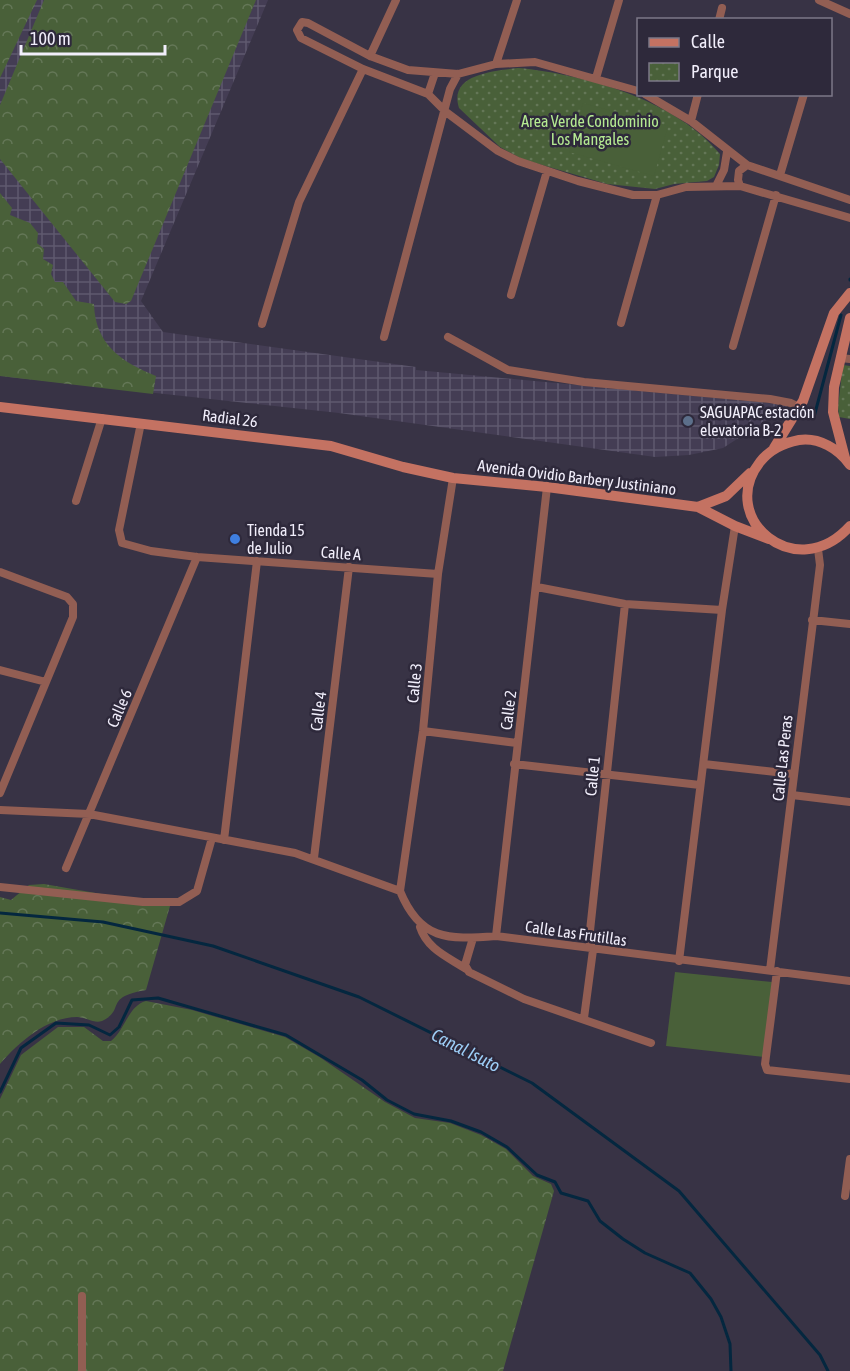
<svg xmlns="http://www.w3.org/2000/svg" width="850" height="1371" viewBox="0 0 850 1371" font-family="'Asap Condensed',sans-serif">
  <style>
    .industrial { fill: url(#industrial-grid) }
    .forest { fill: url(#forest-crowns) }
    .park { fill: url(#park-dots) }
    .pitch { fill: #496039 }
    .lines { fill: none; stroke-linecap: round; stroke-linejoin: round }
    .stream { stroke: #04273f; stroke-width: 3 }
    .street { stroke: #925e53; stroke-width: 8 }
    .secondary { stroke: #c47262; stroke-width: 10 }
    .service-dot { fill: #5c6f8a; stroke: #2e293b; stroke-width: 2 }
    .shop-dot { fill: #3f7fe0; stroke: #2e293b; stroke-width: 2 }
    .labels { text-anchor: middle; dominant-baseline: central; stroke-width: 5; stroke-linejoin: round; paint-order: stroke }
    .park-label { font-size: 16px; fill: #b5eb92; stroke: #2e293b }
    .poi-label { font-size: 16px; fill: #f1eefb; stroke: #2e293b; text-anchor: start }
    .street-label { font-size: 16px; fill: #f1eefb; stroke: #2e293b }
    .water-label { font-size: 18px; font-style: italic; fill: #9dcef7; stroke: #2e293b }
  </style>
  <defs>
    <pattern id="industrial-grid" width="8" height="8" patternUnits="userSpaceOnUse" patternTransform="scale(1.5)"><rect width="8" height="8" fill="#443d54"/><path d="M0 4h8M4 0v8" fill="none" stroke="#5f596e"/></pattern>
    <pattern id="forest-crowns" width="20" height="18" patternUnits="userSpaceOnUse" patternTransform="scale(1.5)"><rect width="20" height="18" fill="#496039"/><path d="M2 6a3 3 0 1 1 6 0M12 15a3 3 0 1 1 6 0" fill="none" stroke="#647757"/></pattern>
    <pattern id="park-dots" width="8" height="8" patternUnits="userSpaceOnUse" patternTransform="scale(1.5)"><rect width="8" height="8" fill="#496039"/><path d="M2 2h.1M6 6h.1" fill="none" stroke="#647757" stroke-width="1.8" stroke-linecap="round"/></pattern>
  </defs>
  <rect width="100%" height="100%" fill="#383345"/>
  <path class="industrial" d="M0 0H268L141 301 163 332 416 367V370L790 405 723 448 689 455 655 457 339 413 0 376Z"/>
  <path class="forest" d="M0 0H37L0 78Z
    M44 0H256L131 301 126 304 115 302 0 159V105Z
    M0 193 12 208 10 215 30 223 38 233 37 243 44 249 43 259 53 265 51 274 55 282H63L76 301 94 304C95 344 121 362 156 376L153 394 0 376Z
    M44 884 170 906 146 990C104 997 125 1009 104 1020 96 1025 86 1017 77 1017 47 1017 18 1043 0 1064V897L11 900 29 885Z
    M146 1001 192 1010 285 1037 321 1058 385 1102 415 1118 450 1123 481 1135 506 1149 533 1176 551 1184 554 1191 503 1371H0V1099L21 1055 58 1027H84L103 1041H111C125 1030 128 1006 146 1001Z"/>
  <path class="park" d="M518 68C584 74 676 100 720 154L719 165 714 177 707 181 674 184 655 189 607 184 522 159 500 147 459 108C448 74 494 71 518 68Z
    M843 365 850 366V419L839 417 838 406Z"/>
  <path class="pitch" d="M583 103 668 126 654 176 569 152Z
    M675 972 772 982 764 1057 666 1046Z"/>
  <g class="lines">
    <path class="stream" d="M850 280V279
      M814 417 841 315
      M0 913 103 922 213 946 359 997 532 1083 679 1191 820 1355 828 1371
      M0 1092 21 1048 56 1023 89 1025 110 1035 119 1027 132 1000 158 998 286 1035 362 1080 387 1100 414 1114 451 1121 481 1132 507 1147 537 1175 555 1182 561 1193 588 1201 600 1221 623 1239 645 1253 690 1273 711 1299 721 1317 730 1344 731 1371"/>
    <path class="street" d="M819 0 850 14
      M719 20 722 8
      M370 56 396 0
      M496 64 517 0
      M596 78 619 0
      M638 91 535 62 496 64 458 74 408 70 370 56 308 23 302 22 297 30 301 38 363 69 428 94 446 112 498 151 518 161 578 181 633 195H657L686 187 740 186 850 218
      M428 94 435 73
      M645 94 691 121 747 165 850 200
      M691 121 698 94
      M780 175 804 94
      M717 184 724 170 727 152
      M740 186 738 180 739 171 747 165
      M511 295 547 171
      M621 323 657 195
      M262 324 299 202 363 69
      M384 337 450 89 458 74
      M448 337 508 370 584 382 770 399 791 403 799 407
      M733 346 776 195
      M840 358 850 359
      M141 423 119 530 122 543 151 551 197 557 438 574
      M76 501 102 418
      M0 572 67 597 73 604V617L0 793
      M537 587 625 604 722 610
      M812 620 850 624
      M0 670 46 682
      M423 731 517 743
      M514 764 700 785
      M704 764 793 774
      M792 795 850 802
      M0 810 89 814 295 853 400 891
      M224 840 257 561
      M314 858 349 567
      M66 868 197 557
      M0 887 143 902H179L197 891 212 838
      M400 891C420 940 447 940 496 936L850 981
      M400 891 423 731 438 574 453 478
      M420 927C427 949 448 957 466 969
      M496 936 547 487
      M473 938 465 965 469 972 524 999 651 1043
      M679 961 722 610 735 526
      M770 970 820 565 818 549
      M777 971 765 1064 767 1070 850 1079
      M584 1018 593 950 589 940 625 604
      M845 1196 850 1159
      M82 1296V1371"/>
    <path class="secondary" d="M0 407 331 446 403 467 453 478 547 487 698 507 735 526 769 539
      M774 448 803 401 834 313 850 293
      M845 458 833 412 834 387 850 318
      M850 465C839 449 819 437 799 440 783 443 770 449 760 462 716 518 796 586 850 526
      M698 507 726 496 750 473"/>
  </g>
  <circle class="service-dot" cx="688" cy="421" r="6"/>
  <circle class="shop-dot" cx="235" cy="539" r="6"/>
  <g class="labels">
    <g class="park-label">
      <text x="590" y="121">Area Verde Condominio<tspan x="590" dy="18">Los Mangales</tspan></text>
    </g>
    <g class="poi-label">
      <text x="700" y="412">SAGUAPAC estación<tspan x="700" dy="18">elevatoria B-2</tspan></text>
      <text x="247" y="530">Tienda 15<tspan x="247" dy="18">de Julio</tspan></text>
    </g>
    <g class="street-label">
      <text transform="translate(230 418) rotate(7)">Radial 26</text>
      <text transform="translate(577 477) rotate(7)">Avenida Ovidio Barbery Justiniano</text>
      <text transform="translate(341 553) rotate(4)">Calle A</text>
      <text transform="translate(414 683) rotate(-84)">Calle 3</text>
      <text transform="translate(119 708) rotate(-67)">Calle 6</text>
      <text transform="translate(508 710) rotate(-83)">Calle 2</text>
      <text transform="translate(318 711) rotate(-83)">Calle 4</text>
      <text transform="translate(782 758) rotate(-84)">Calle Las Peras</text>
      <text transform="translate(592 776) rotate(-84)">Calle 1</text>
      <text transform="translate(576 933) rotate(8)">Calle Las Frutillas</text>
    </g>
    <g class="water-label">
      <text transform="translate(466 1050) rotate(27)">Canal Isuto</text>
    </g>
  </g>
  <rect x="637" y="18" width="195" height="78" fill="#2e293b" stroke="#7c7888" stroke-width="1.5"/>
  <rect x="649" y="38" width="30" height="9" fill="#c47262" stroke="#7c7888" stroke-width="1.5"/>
  <text x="691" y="48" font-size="18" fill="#f1eefb">Calle</text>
  <rect x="649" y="63" width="30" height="18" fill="url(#park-dots)" stroke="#7c7888" stroke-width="1.5"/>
  <text x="691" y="78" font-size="18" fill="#f1eefb">Parque</text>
  <path d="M21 45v9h144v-9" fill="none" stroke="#f1eefb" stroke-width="3"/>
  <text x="30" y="45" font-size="18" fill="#f1eefb" stroke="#2e293b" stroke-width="4.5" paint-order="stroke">100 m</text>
</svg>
